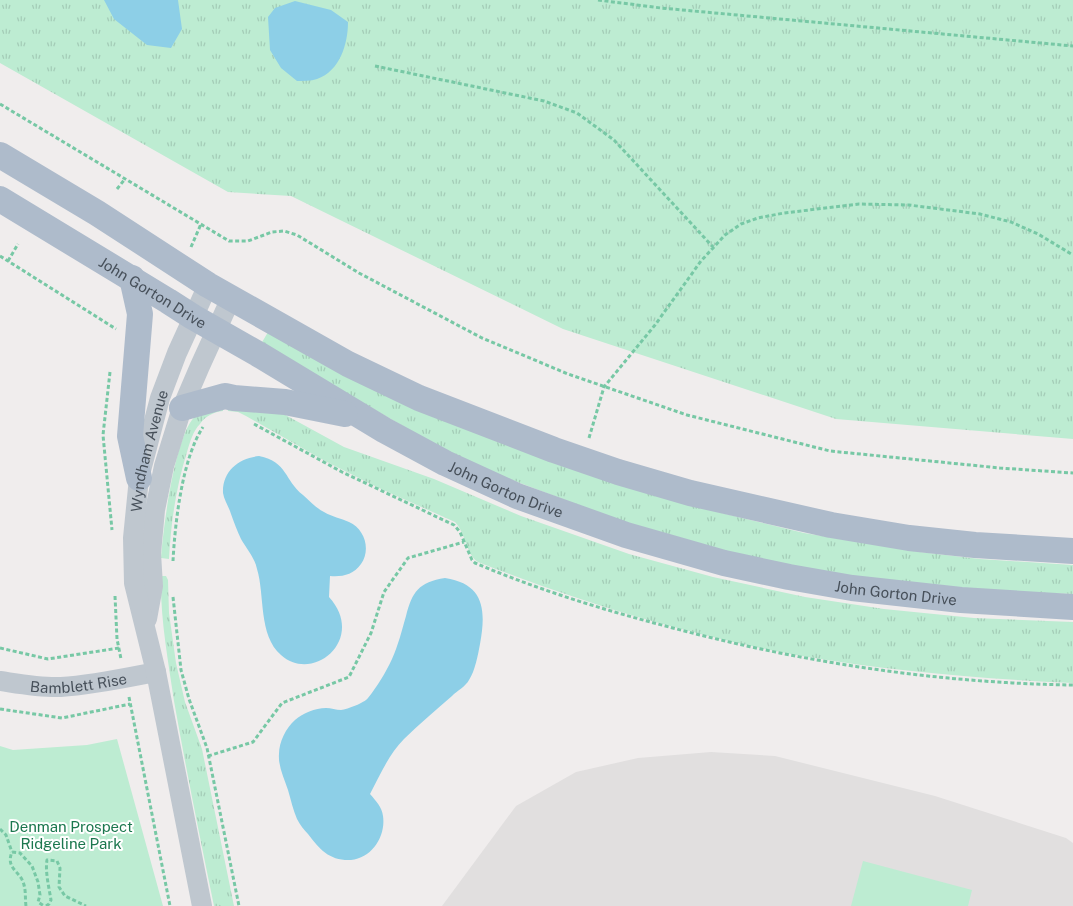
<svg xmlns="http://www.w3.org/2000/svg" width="1073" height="906" viewBox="0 0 1073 906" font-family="'Public Sans',sans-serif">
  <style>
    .education { fill: #e1dfdf }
    .grass { fill: url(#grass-tufts) }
    .park { fill: #bdecd2 }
    .water { fill: #8dcfe7 }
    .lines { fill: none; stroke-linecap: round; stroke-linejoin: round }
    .path { stroke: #77c8a5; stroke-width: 3; stroke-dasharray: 4 2.5; stroke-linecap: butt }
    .minor { stroke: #bfc7cf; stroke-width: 20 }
    .major { stroke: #aebbcb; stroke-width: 26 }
    .labels { text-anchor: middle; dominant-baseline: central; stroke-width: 4; stroke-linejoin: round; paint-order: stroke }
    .street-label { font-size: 15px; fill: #47505a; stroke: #fff }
    .park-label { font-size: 15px; fill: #1b774e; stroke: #fff }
  </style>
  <defs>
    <pattern id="grass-tufts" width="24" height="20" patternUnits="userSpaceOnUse" patternTransform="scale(1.25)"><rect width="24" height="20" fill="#bdecd2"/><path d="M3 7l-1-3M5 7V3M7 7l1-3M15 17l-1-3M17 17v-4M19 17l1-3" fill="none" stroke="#a4ccb7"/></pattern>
  </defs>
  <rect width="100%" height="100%" fill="#f0eded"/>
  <path class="education" d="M711 752 775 756 935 796 1066 838 1073 843V906H442L516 806 576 772 638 758Z"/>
  <path class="grass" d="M0 0H1073V439L836 419 563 329 291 196 228 192 0 63Z
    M268 332 685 504 804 533 920 552 980 559 1073 565V594L993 591 856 577 750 558 634 526 467 463 261 344Z
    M223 407V411C214 412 205 416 200 424 193 431 190 442 187 452 176 487 171 522 169 559L161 558C163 530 175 430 197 415 204 410 215 409 223 407Z
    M227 407 280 412 344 447 434 479 521 516 629 554 713 577 805 597 884 609 974 618 1073 622V683C982 679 891 671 802 656 691 636 582 603 478 562 465 553 466 533 455 522L379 488 325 461 246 416 238 412 228 411Z
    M161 576H166L168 580 169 613 176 663 185 702 202 749 234 906H214C200 838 186 769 174 701 168 659 160 618 161 576Z"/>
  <path class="park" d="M117 739 163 906H0V746L13 750 87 745Z
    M863 861 972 890 968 906H851Z"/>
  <path class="water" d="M104 0H178L182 29 171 48 147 45 114 19Z
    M295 1 331 10 348 22C348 44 340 71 317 79 311 81 303 81 297 81L281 68 270 50 268 17 275 8Z
    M259 456C288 462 284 480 303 495 310 501 316 508 324 512 332 517 341 518 349 522 365 529 371 550 361 564 353 575 342 577 330 576L329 597C367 639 313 684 281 655 258 635 265 595 257 569 255 558 246 548 241 539 237 531 234 522 231 514 229 507 224 500 223 493 222 471 239 458 259 456Z
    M445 578C485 584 486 611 480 644 478 655 475 671 469 680 466 686 457 691 452 696 436 710 419 724 404 739 389 754 380 775 370 794 376 801 382 807 383 816 386 836 372 858 351 860 330 861 320 850 308 834 304 830 300 825 297 819 293 810 291 800 288 790 284 778 278 766 279 754 279 742 286 728 295 720 303 713 315 708 326 708 331 708 336 710 341 710 348 709 364 703 368 698 377 687 386 672 392 659 398 646 402 630 406 616 412 592 419 582 445 578Z"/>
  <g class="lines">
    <path class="path" d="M598 0 661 8 1073 46
      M375 66 544 101 577 113 614 140 713 247
      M0 104 229 241H248L272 232 284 231 297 235 359 273 482 338 568 374 687 415 830 451 1000 468 1073 473
      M117 189 125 179
      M191 247 201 224
      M0 256 116 329
      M8 261 18 244
      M110 372 103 435 112 530
      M254 424 342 472 454 525 460 532 472 560 475 563C534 588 597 608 658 624 793 661 933 683 1073 685
      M589 438 604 387 655 325 701 261 725 235 741 224 758 218 784 213 859 204 909 205 980 214 1011 222 1038 234 1073 255
      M173 561C175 523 182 459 203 427
      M115 596 117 639 121 659
      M173 597 181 670 189 699 207 748 239 906
      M0 648 48 659 119 648
      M129 697 170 906
      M0 709 62 718 130 704
      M208 756 253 742 282 703 349 677 371 633 384 592 408 558 464 542
      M0 829 6 835 12 852
      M26 906C25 899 26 892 24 885 21 871 5 869 12 852L20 853 32 866 38 882 40 895 38 902 44 906
      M46 906 49 904 51 900C49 888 45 871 47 860L57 861 60 868 59 887 65 896 86 906"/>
    <g class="minor">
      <path d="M147 619 153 586 151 553 155 510 164 466 182 408 200 366 231 298"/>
      <path id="s1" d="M0 681C20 684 41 688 61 687 93 685 125 678 156 672"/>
      <path id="s2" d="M202 906 156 672 134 583 133 538 139 478 160 398 177 353 208 285"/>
    </g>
    <g class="major">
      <path d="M0 155 97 213 208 285 348 364 419 398 554 450 618 472 690 493 831 525 909 538 975 545 1073 551"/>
      <path id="s3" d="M0 199 168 301 193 317 258 354 384 430 445 463 517 496 626 535 724 563 789 577 852 588 961 600 1073 607"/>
      <path d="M132 278 140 314 130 436 139 478"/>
      <path d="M182 408 225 396 234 398 285 402 345 414"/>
    </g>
  </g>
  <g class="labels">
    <g class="street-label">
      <text stroke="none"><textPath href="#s3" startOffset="179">John Gorton Drive</textPath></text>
      <text stroke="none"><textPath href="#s2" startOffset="464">Wyndham Avenue</textPath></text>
      <text stroke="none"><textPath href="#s3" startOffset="584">John Gorton Drive</textPath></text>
      <text stroke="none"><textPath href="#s3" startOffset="989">John Gorton Drive</textPath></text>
      <text stroke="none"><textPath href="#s1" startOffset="79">Bamblett Rise</textPath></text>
    </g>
    <g class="park-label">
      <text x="71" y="826">Denman Prospect<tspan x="71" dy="17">Ridgeline Park</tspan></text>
    </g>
  </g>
</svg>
